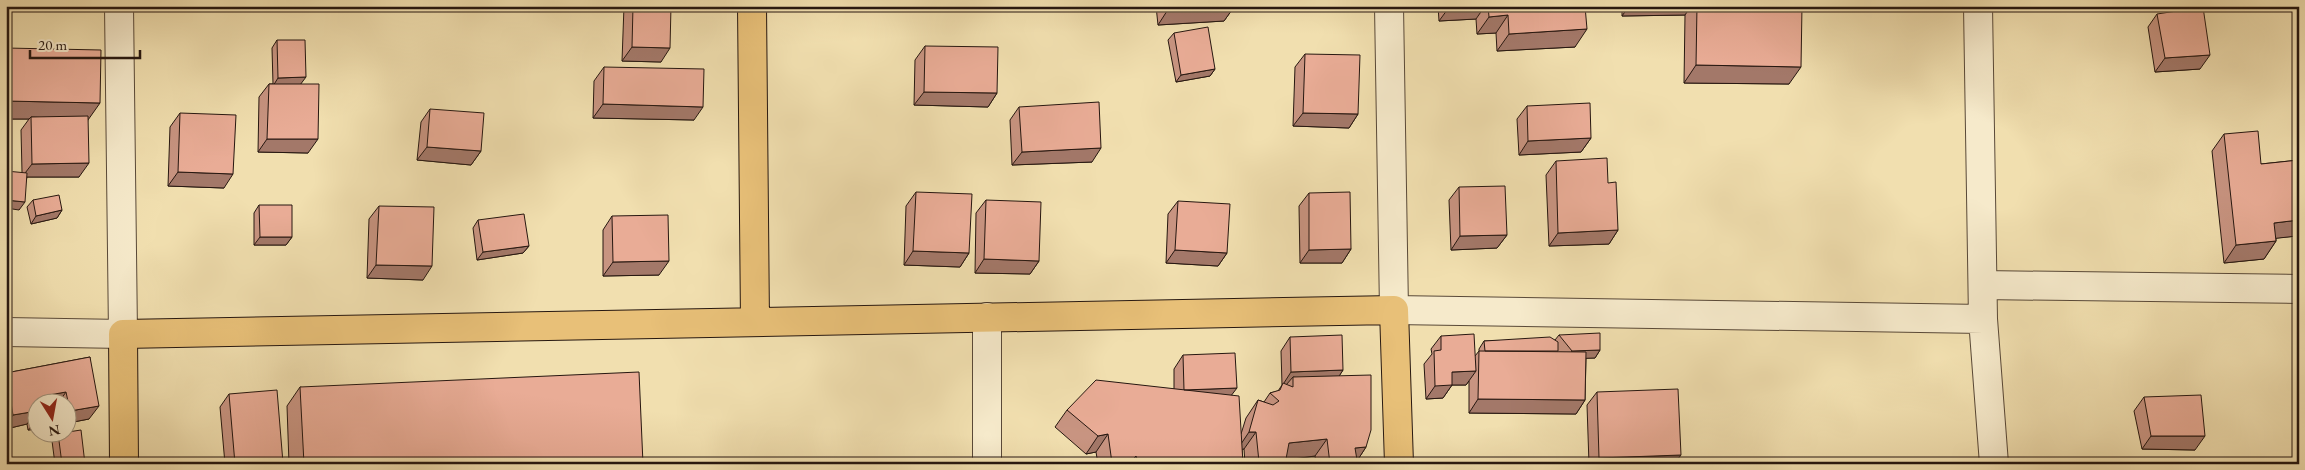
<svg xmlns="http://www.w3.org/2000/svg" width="2305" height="470" viewBox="0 0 2305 470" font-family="'EB Garamond',serif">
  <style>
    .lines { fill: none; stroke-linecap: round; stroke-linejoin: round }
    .minor-casing { stroke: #594938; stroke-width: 30 }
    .major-casing { stroke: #261710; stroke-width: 30 }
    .minor { stroke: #f6eacb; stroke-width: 28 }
    .major { stroke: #e8c078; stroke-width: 28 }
    .wall { fill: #c89481; stroke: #261710 }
    .shaded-wall { fill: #a37869; stroke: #261710 }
    .building { fill: #e9ac96; stroke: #261710 }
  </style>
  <rect width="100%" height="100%" fill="#f1dfaf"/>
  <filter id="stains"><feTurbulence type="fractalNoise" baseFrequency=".004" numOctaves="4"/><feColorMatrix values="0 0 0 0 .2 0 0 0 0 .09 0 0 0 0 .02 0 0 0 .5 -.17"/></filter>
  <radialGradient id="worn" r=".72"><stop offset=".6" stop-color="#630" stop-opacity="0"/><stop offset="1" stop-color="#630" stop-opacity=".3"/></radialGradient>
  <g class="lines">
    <g class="minor-casing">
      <path id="minor" d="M1389 6 1394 310 1983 319
        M1978 6 1983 319 1994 464
        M1983 285 2299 289
        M6 332 123 334 119 6
        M987 464V317"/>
    </g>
    <g class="major-casing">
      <path id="major" d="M752 6 755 322
        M124 464 123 334 1394 310 1399 464"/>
    </g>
    <use href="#minor" class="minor"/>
    <use href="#major" class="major"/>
  </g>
  <path class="wall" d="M624 6H671L661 62 622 61Z
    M1156 6H1233L1234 7 1224 21 1158 25Z
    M1438 6H1586L1575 47 1497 51 1496 33 1477 34 1476 19 1439 21Z
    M1622 6H1802L1789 84 1684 83 1685 15 1622 16Z
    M2157 14 2200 69 2155 72 2148 27Z
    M1174 33 1215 69 1210 76 1176 82 1168 40Z
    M277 40 301 84 308 153 258 152 259 97 269 84H273L272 48Z
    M925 46 997 93 988 107 914 105 915 60Z
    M6 48 88 119 79 177H27L19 210 22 172 21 130 29 119H6Z
    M1305 54 1358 114 1349 128 1293 126 1295 67Z
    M604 67 694 120 593 118 594 81Z
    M1527 106 1591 138 1581 152 1519 155 1517 119Z
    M1019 107 1092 162 1012 165 1010 120Z
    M430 109 481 151 471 165 417 160 421 122Z
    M180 113 224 188 168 186 170 127Z
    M2224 134 2261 164 2299 160V234L2297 236 2276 238V241L2264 259 2224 263 2212 151Z
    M1556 161 1618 230 1609 244 1549 246 1546 175Z
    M1459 187 1507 235 1497 248 1451 250 1449 200Z
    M916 192 969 253 960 267 904 265 906 206Z
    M1309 193 1351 249 1342 263H1300L1299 206Z
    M33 200 62 210 57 218 31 224 27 207Z
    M986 200 1039 261 1030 274 975 273 976 213Z
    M1178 201 1227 253 1218 266 1166 263 1168 214Z
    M259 205 292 237 286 245H254V213Z
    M379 206 423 280 367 278 369 219Z
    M612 216 659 275 603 276V230Z
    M478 220 529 246 523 253 477 260 473 228Z
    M1559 335 1600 350 1595 358H1586L1585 400 1576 414 1469 413V381L1466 385H1452L1443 398 1426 399 1424 364 1432 354 1431 349 1441 336 1475 356 1479 351V349L1484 341 1555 340Z
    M1290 337 1343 370 1339 376 1366 447 1355 464H1316L1315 456 1286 460 1283 464H1245L1244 449H1242L1243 464H1098L1096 452 1086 454 1055 427 1067 410 1174 389V369L1183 355 1232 395 1241 434 1246 418 1258 400 1264 402 1270 393 1278 391 1282 385 1281 351Z
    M90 357 89 419 68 423V402H38V429L28 430 27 424 6 429V373Z
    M2299 366V378L2297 369Z
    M300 387 643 464H289L287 406Z
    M1597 392 1674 464H1589L1587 405Z
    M229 394 282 464H225L220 407Z
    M2144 397 2195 450 2142 449 2134 411Z
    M58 433 85 464H55L52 441Z"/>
  <path class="shaded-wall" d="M1450 6H1485L1476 19 1439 21Z
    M1629 6H1691L1685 15 1622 16Z
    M1234 7 1224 21 1158 25 1167 11Z
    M1508 15 1496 33 1477 34 1489 17Z
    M1587 29 1575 47 1497 51 1509 34Z
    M632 47 670 48 661 62 622 61Z
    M2210 55 2200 69 2155 72 2165 58Z
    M1696 65 1801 67 1789 84 1684 83Z
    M1215 69 1210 76 1176 82 1181 75Z
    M306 77 300 85 273 86 278 78Z
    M924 92 997 93 988 107 914 105Z
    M6 101 100 103 88 120 31 117 29 119H6Z
    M603 104 703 107 694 120 593 118Z
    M1303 113 1358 114 1349 128 1293 126Z
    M1591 138 1581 152 1519 155 1528 141Z
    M267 139H318L308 153 258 152Z
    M427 147 481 151 471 165 417 160Z
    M1101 148 1092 162 1012 165 1022 152Z
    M89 163 79 177H22L32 164Z
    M178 172 233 174 224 188 168 186Z
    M6 200 25 202 19 210 6 208Z
    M62 210 57 218 31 224 36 216Z
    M2299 220V234L2297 236 2261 240 2274 223Z
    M1618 230 1609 244 1549 246 1558 233Z
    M1507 235 1497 248 1451 250 1460 236Z
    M260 237H292L286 245H254Z
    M2276 241 2264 259 2224 263 2236 245Z
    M529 246 523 253 477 260 483 252Z
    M1351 249 1342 263H1300L1309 250Z
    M1175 250 1227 253 1218 266 1166 263Z
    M913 251 969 253 960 267 904 265Z
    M984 259 1039 261 1030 274 975 273Z
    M669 261 659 275 603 276 613 262Z
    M376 265 432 266 423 280 367 278Z
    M1600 350 1595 358 1566 359 1572 351Z
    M1343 370 1334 384 1293 377 1286 385 1282 386 1291 372Z
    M1476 371 1466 385H1452L1443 398 1426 399 1435 386 1452 372Z
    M1237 388 1227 401 1184 390Z
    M66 392 59 402H44L49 395Z
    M1478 399 1585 400 1576 414 1469 413Z
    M99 406 89 419 68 423V415L70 411Z
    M37 411 27 424 6 429V426L13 415Z
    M38 418V429L28 430Z
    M1249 432H1256L1244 449 1237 450Z
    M1108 434 1096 452 1086 454 1098 436Z
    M2151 436H2205L2195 450 2142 449Z
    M1327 439 1315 456 1286 460 1283 464H1258L1259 462 1289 443Z
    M1366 447 1355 464H1331L1355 448Z
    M1681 455 1674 464H1595L1599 458Z
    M1136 456 1130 464H1111L1112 463Z"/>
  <path class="building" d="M633 6H671L670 48 632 47Z
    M1167 6H1233L1234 7 1167 11Z
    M1488 6H1585L1587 29 1509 34 1508 15 1489 17Z
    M1697 6H1802L1801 67 1696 65Z
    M2203 7 2210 55 2165 58 2157 14Z
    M1208 27 1215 69 1181 75 1174 33Z
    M277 40H305L306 77 278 78Z
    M925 46 998 47 997 93 924 92Z
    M6 48 101 50 100 103 6 101Z
    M1305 54 1360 55 1358 114 1303 113Z
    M604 67 704 69 703 107 603 104Z
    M269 84H319L318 139H267Z
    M1099 102 1101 148 1022 152 1019 107Z
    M1590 103 1591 138 1528 141 1527 106Z
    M430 109 484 113 481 151 427 147Z
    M180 113 236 115 233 174 178 172Z
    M88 116 89 163 32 164 31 117Z
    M2258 131 2261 164 2299 160V220L2274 223 2276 241 2236 245 2224 134Z
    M1607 158 1608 183 1616 182 1618 230 1558 233 1556 161Z
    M6 171 27 173 25 202 6 200Z
    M1505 186 1507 235 1460 236 1459 187Z
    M916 192 972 194 969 253 913 251Z
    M1350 192 1351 249 1309 250V193Z
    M59 195 62 210 36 216 33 200Z
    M986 200 1041 202 1039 261 984 259Z
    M1178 201 1230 204 1227 253 1175 250Z
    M259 205H292V237H260Z
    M379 206 434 207 432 266 376 265Z
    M524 214 529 246 483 252 478 220Z
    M668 215 669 261 613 262 612 216Z
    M1600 333V350L1572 351 1559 335Z
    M1474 334 1476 371 1452 372V385L1435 386 1434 351 1441 350V336Z
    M1342 335 1343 370 1291 372 1290 337Z
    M1550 337 1558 342V351H1485L1484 341Z
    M1479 351 1586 352 1585 400 1478 399Z
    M1235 353 1237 388 1184 390 1183 355Z
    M90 357 99 406 70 411 66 392 49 395 50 402H38V414L37 411 13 415 6 373Z
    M639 372 643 464H304L300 387Z
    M1371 375V430L1366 447 1355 448 1357 460 1330 464 1327 439 1289 443 1286 459 1259 462 1256 432H1249L1258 400 1273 405 1279 401 1270 393 1280 390 1283 383 1293 387V377Z
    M1096 380 1239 396 1243 464H1139L1136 456 1129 463H1112L1108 434 1098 436 1067 410Z
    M1678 389 1681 455 1599 458 1597 392Z
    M277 390 283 463 235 464 229 394Z
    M2201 395 2205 436H2151L2144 397Z
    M81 430 85 464H62L58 433 68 432Z"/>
  <rect width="2305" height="470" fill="none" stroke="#f1dfaf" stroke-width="25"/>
  <rect x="8" y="8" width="2290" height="455" fill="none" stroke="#261710" stroke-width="2.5"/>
  <rect x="12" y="12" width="2280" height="445" fill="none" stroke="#261710"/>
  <g transform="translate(52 418) rotate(169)"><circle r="24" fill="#f6eacb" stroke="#a39680"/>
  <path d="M0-4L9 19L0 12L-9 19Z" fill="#8f2418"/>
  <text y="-8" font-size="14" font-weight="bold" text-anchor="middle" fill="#261710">N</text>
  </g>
  <path d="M30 50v8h110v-8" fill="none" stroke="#261710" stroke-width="2.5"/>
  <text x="38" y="50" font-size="15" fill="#261710" stroke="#f6eacb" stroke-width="4" paint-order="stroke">20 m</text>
  <rect width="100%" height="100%" filter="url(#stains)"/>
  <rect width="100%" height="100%" fill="url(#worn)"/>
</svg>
